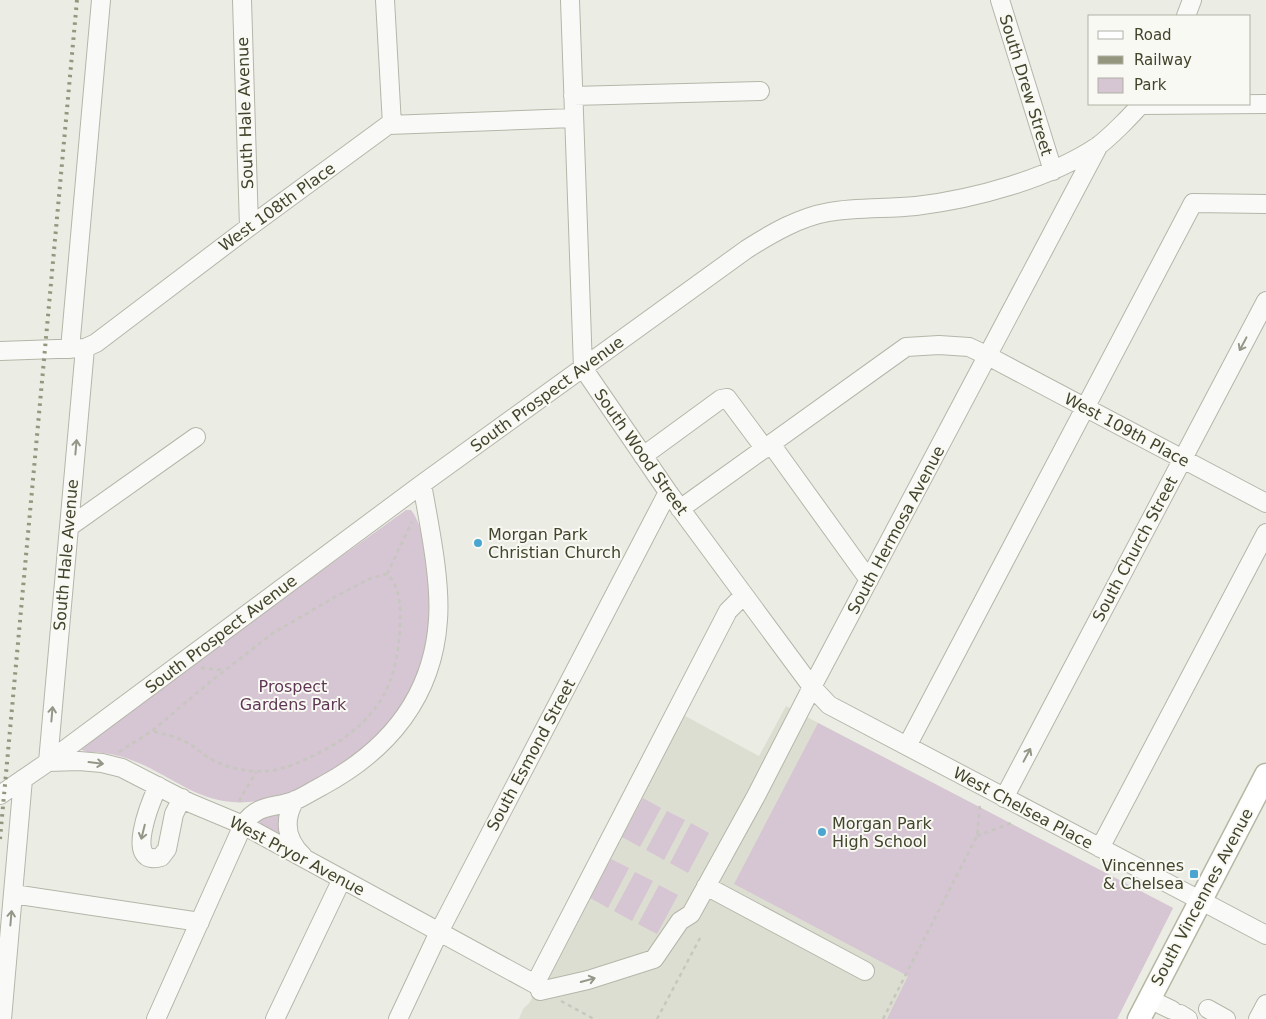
<svg xmlns="http://www.w3.org/2000/svg" width="1266" height="1019" viewBox="0 0 1266 1019" font-family="'DejaVu Sans',sans-serif">
  <style>
    .built { fill: #ddded2 }
    .green { fill: #d6c5d2 }
    .lines { fill: none; stroke-linecap: round; stroke-linejoin: round }
    .minor-casing { stroke: #b5b6a9; stroke-width: 20 }
    .major-casing { stroke: #b6b8a3; stroke-width: 25 }
    .path { stroke: #c6c7be; stroke-width: 2.5; stroke-dasharray: 4 4; stroke-linecap: butt }
    .minor { stroke: #f9faf7; stroke-width: 18 }
    .major { stroke: #fff; stroke-width: 22 }
    .rail { stroke: #94967d; stroke-width: 4; stroke-dasharray: 2.5 5; stroke-linecap: butt }
    .oneway { stroke: #949687 }
    .poi-dot { fill: #4aa6d0; stroke: #f9f9f4; stroke-width: 2 }
    .labels { text-anchor: middle; dominant-baseline: central; stroke-width: 4; stroke-linejoin: round; paint-order: stroke }
    .street-label { font-size: 16px; fill: #42442b; stroke: #f9f9f4 }
    .poi-label { font-size: 16px; fill: #42442b; stroke: #f9f9f4; text-anchor: start }
    .park-label { font-size: 16px; fill: #603855; stroke: #f9f9f4 }
  </style>
  <rect width="100%" height="100%" fill="#ebece4"/>
  <path class="built" d="M786 706 1173 908 1117 1019H519L523 1009 530 1002 678 712 759 756Z"/>
  <path class="green" d="M406 510H411C423 525 424 550 427 568 431 595 433 624 425 651 419 673 409 697 395 715 366 755 312 791 264 800 202 812 178 776 126 758 117 755 106 753 96 752 91 752 87 753 82 750L80 747 83 742Z
    M818 723 1173 908 1117 1019H887L908 976 734 884Z
    M643 798 661 808 640 847 622 837Z
    M667 811 685 820 664 860 646 850Z
    M282 812V837L255 823 256 818Z
    M691 823 709 833 688 873 670 863Z
    M611 859 629 868 608 908 590 898Z
    M635 872 653 881 632 921 614 911Z
    M659 885 678 895 657 934 638 924Z"/>
  <g class="lines">
    <g class="minor-casing">
      <path id="minor" d="M242 0 249 227
        M385 0 392 125
        M570 0 583 368 668 492 812 687 829 705 1266 935
        M1000 0 1053 171
        M1186 16 1192 0
        M573 96 760 91
        M1141 105 1266 104
        M85 348 48 762 79 761 102 763 122 768 188 802 243 825 535 984 728 611 744 595
        M70 349 101 0
        M0 351 85 348 96 343 249 227 388 125 573 118
        M771 444 869 580
        M643 456 721 399 727 398 765 449
        M680 509 906 347 939 345 969 347 988 356 1266 503
        M69 527 196 437
        M907 746 1193 203 1266 204
        M158 786C151 801 123 868 161 857L167 849 174 814 182 798
        M0 795 48 762 422 484 747 249C772 233 800 217 829 212 858 207 887 209 916 206 974 199 1049 179 1098 146 1109 138 1133 114 1141 104
        M1004 798 1266 301
        M295 800C283 820 286 840 303 856
        M1100 848 1266 533
        M706 886 865 971
        M13 894 200 922
        M540 991 588 980 654 959 680 921 691 914 756 796 812 687 1099 145
        M1149 999 1172 1010
        M1208 1009 1226 1019
        M1180 1014 1188 1019
        M2 1019 23 779
        M156 1019 243 825C259 802 274 809 296 800 305 796 314 790 322 786 389 750 433 696 438 620 441 580 429 524 422 484
        M275 1019 342 879
        M398 1019 439 932 668 492
        M1258 1019 1266 1004"/>
    </g>
    <g class="major-casing">
      <path id="major" d="M1139 1019 1266 775"/>
    </g>
    <path class="path" d="M387 574 412 522
      M201 668 224 670
      M119 752 152 731 210 682 273 633 340 594 371 578 387 574C399 584 401 606 400 620 399 681 381 717 328 748 311 757 294 766 275 770 252 774 227 769 206 756 199 751 192 745 184 741 174 736 163 734 152 731
      M239 801 256 772
      M977 836 1014 822
      M561 1001 594 1019
      M657 1019 700 938
      M883 1019 977 836 980 804"/>
    <use href="#minor" class="minor"/>
    <use href="#major" class="major"/>
    <path class="rail" d="M0 839 77 0"/>
  </g>
  <defs><path id="oneway-shaft" d="M-6 0H5M1.5-3L5.5 0L1.5 3" fill="none" stroke-width="1.6" stroke-linecap="round" stroke-linejoin="round" transform="scale(1.25)"/></defs>
  <g class="oneway">
    <use href="#oneway-shaft" transform="translate(1243 344) rotate(118)"/>
    <use href="#oneway-shaft" transform="translate(76 447) rotate(-85)"/>
    <use href="#oneway-shaft" transform="translate(52 714) rotate(-85)"/>
    <use href="#oneway-shaft" transform="translate(1027 755) rotate(-62)"/>
    <use href="#oneway-shaft" transform="translate(96 763) rotate(7)"/>
    <use href="#oneway-shaft" transform="translate(143 832) rotate(104)"/>
    <use href="#oneway-shaft" transform="translate(11 918) rotate(-85)"/>
    <use href="#oneway-shaft" transform="translate(588 980) rotate(-15)"/>
  </g>
  <g class="poi-dot">
    <circle cx="478" cy="543" r="5"/>
    <circle cx="822" cy="832" r="5"/>
    <rect x="1189" y="869" width="10" height="10" rx="2.5"/>
  </g>
  <g class="labels">
    <g class="street-label">
      <text transform="translate(1026 85) rotate(73)">South Drew Street</text>
      <text transform="translate(245 113) rotate(-92)">South Hale Avenue</text>
      <text transform="translate(277 207) rotate(-36)">West 108th Place</text>
      <text transform="translate(547 394) rotate(-36)">South Prospect Avenue</text>
      <text transform="translate(1127 430) rotate(28)">West 109th Place</text>
      <text transform="translate(641 452) rotate(55)">South Wood Street</text>
      <text transform="translate(896 530) rotate(-62)">South Hermosa Avenue</text>
      <text transform="translate(1135 549) rotate(-62)">South Church Street</text>
      <text transform="translate(66 555) rotate(-85)">South Hale Avenue</text>
      <text transform="translate(221 634) rotate(-37)">South Prospect Avenue</text>
      <text transform="translate(531 755) rotate(-62)">South Esmond Street</text>
      <text transform="translate(1023 808) rotate(28)">West Chelsea Place</text>
      <text transform="translate(297 856) rotate(28)">West Pryor Avenue</text>
      <text transform="translate(1202 897) rotate(-62)">South Vincennes Avenue</text>
    </g>
    <g class="poi-label">
      <text x="488" y="534">Morgan Park<tspan x="488" dy="18">Christian Church</tspan></text>
      <text x="832" y="823">Morgan Park<tspan x="832" dy="18">High School</tspan></text>
      <text x="1184" y="865" text-anchor="end">Vincennes<tspan x="1184" dy="18">&amp; Chelsea</tspan></text>
    </g>
    <g class="park-label">
      <text x="293" y="686">Prospect<tspan x="293" dy="18">Gardens Park</tspan></text>
    </g>
  </g>
  <rect x="1088" y="15" width="162" height="90" fill="#f9f9f4" stroke="#b0b1a4"/>
  <rect x="1098" y="31" width="25" height="8" fill="#ffffff" stroke="#b0b1a4"/>
  <text x="1134" y="40" font-size="15" fill="#42442b">Road</text>
  <rect x="1098" y="56" width="25" height="8" fill="#94967d" stroke="#b0b1a4"/>
  <text x="1134" y="65" font-size="15" fill="#42442b">Railway</text>
  <rect x="1098" y="78" width="25" height="15" fill="#d6c5d2" stroke="#b0b1a4"/>
  <text x="1134" y="90" font-size="15" fill="#42442b">Park</text>
</svg>
